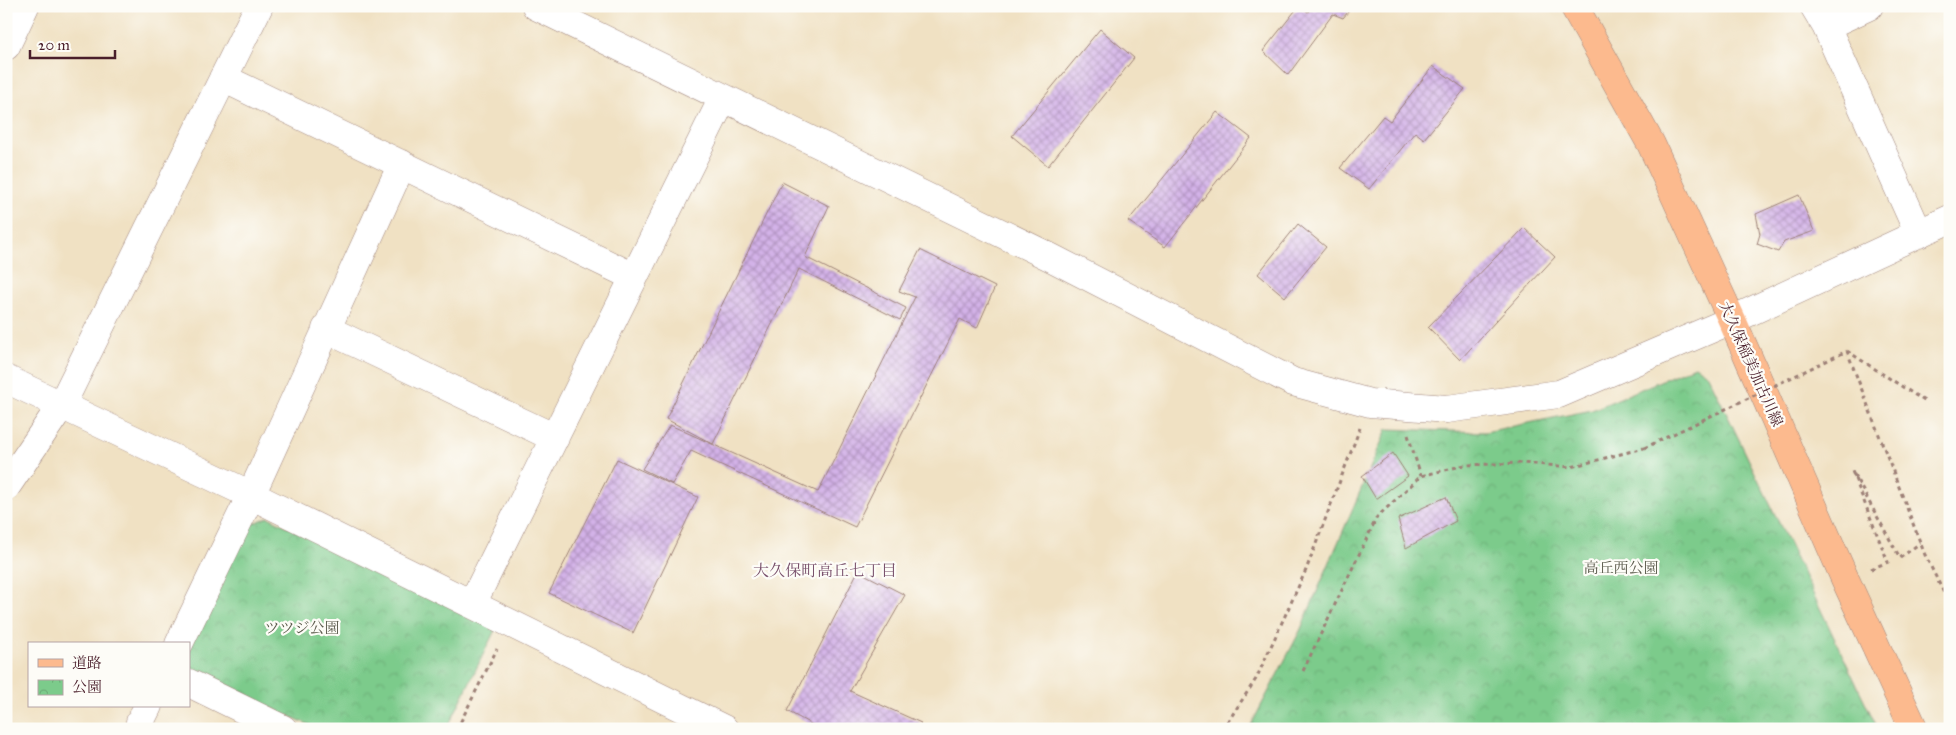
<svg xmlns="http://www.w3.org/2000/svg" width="1956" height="735" viewBox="0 0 1956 735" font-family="'IM FELL Great Primer','Noto Serif JP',serif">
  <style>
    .park { fill: url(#park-crowns); stroke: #63755b }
    .building { fill: url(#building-cross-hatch) }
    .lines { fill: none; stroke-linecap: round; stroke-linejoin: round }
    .minor-casing { stroke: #9d8077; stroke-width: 29 }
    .major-casing { stroke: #9d8077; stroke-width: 29 }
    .path { stroke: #9d8077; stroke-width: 3; stroke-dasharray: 4 4; stroke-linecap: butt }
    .minor { stroke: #fff; stroke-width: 28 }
    .major { stroke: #fcba8e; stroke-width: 28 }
    .path-bridge { stroke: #9d8077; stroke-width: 3; stroke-dasharray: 4 4; stroke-linecap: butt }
    .labels { text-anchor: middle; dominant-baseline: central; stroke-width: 4.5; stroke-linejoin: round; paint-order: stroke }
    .street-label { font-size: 15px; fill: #4a1f2b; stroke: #fdfcf7 }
    .park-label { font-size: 15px; fill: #5c5b4d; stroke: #fdfcf7 }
    .neighbourhood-label { font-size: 16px; fill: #7a526d; stroke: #fdfcf7 }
  </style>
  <defs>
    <pattern id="park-crowns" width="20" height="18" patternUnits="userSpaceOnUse" patternTransform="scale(1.25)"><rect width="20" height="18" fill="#7ccb8b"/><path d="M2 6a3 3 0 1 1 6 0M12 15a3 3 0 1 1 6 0" fill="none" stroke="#6dae78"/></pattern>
    <pattern id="building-cross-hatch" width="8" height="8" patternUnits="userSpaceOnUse" patternTransform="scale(1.25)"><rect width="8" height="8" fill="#d3b2e8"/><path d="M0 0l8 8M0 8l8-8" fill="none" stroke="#ad90bc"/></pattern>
  </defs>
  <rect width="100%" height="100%" fill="#fdfcf7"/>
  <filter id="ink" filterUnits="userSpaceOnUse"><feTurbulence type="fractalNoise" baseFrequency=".02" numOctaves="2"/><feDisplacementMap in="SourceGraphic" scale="10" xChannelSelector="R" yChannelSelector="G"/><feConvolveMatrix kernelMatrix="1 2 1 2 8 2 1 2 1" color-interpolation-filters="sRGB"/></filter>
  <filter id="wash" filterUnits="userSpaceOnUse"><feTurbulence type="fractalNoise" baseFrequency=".0096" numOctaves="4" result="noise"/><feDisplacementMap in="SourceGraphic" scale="20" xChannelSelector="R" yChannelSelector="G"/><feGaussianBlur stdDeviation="1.12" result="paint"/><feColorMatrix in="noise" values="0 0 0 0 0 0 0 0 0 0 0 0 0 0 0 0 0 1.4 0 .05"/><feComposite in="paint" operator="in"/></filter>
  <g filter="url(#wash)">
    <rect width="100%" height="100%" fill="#f0e1c3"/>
    <path class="park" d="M1695 366 1708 375 1878 729H1249L1300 631 1387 429 1485 432 1592 410Z
      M268 517 496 628 447 729H318L189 670V646L248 526Z"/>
    <g id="blocks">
      <path class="building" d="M1299 6 1308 12 1312 6H1353L1343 18 1333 14 1288 75 1263 51Z
        M1100 29 1134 58 1048 166 1012 136Z
        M1433 66 1465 89 1424 139 1415 132 1369 189 1340 168 1383 116 1390 121Z
        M1217 112 1251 138 1165 247 1128 221Z
        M782 182 829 206 805 257 906 308 900 320 799 269 713 444 666 419Z
        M1799 195 1814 231 1784 242 1778 252 1757 244 1760 234 1756 214Z
        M1298 224 1326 247 1285 297 1258 274Z
        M1524 228 1555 257 1460 360 1428 327Z
        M920 250 995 287 977 328 960 319 855 527 691 451 672 484 642 469 670 425 818 492 915 297 899 291Z
        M1393 453 1408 476 1376 499 1362 476Z
        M617 459 698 497 633 633 549 593Z
        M1446 497 1456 521 1406 548 1398 519Z
        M858 571 905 595 850 691 921 723 918 729H820L787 711Z"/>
    </g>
  </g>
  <g filter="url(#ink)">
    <use href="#blocks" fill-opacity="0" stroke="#9d8077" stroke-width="1"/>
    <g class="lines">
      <g class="minor-casing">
        <path id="minor" d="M536 6 1050 257 1293 382 1370 403 1447 409 1559 394 1732 320 1950 219
          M1814 6 1826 26 1919 234
          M1826 26 1869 6
          M6 46 25 6
          M223 78 634 277
          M326 329 555 438
          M6 379 251 495 724 729
          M6 487 61 406 259 6
          M472 604 723 98
          M179 644 251 495 402 164
          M189 683 283 729
          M143 729 140 722 148 706"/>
      </g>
      <g class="major-casing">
        <path id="major" d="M1574 6 1651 144 1732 320 1845 579 1914 729"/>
      </g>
      <path class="path" d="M1847 351 1925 555 1950 605
        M1847 351 1926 402
        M1408 435 1421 476
        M1871 569 1888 562 1852 471 1900 558 1920 543
        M1303 671 1377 517 1421 476 1465 465 1523 463 1571 467 1644 448
        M457 729 497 649
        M1223 729 1256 679 1306 570 1360 428"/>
      <use href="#minor" class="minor"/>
      <use href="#major" class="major"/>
      <path class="path-bridge" d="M1644 448 1847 351"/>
    </g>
  </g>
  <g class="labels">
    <g class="street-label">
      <text transform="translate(1751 364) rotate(66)">大久保稲美加古川線</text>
    </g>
    <g class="park-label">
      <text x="1621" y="568">高丘西公園</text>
      <text x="302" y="628">ツツジ公園</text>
    </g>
    <g class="neighbourhood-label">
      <text x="825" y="570">大久保町高丘七丁目</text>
    </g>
  </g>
  <rect width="1956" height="735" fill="none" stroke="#fdfcf7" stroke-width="25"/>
  <rect x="28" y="642" width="162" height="65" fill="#fdfcf7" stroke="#b5a4a5"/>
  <rect x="38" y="659" width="25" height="8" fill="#fcba8e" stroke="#b5a4a5"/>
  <text x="72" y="668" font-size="15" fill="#4a1f2b">道路</text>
  <rect x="38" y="680" width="25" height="15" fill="url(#park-crowns)" stroke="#b5a4a5"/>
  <text x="72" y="692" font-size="15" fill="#4a1f2b">公園</text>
  <path d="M30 50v8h85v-8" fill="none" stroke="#4a1f2b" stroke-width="2.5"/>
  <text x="38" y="50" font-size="15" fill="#4a1f2b" stroke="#fdfcf7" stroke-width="4" paint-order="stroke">20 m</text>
</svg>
